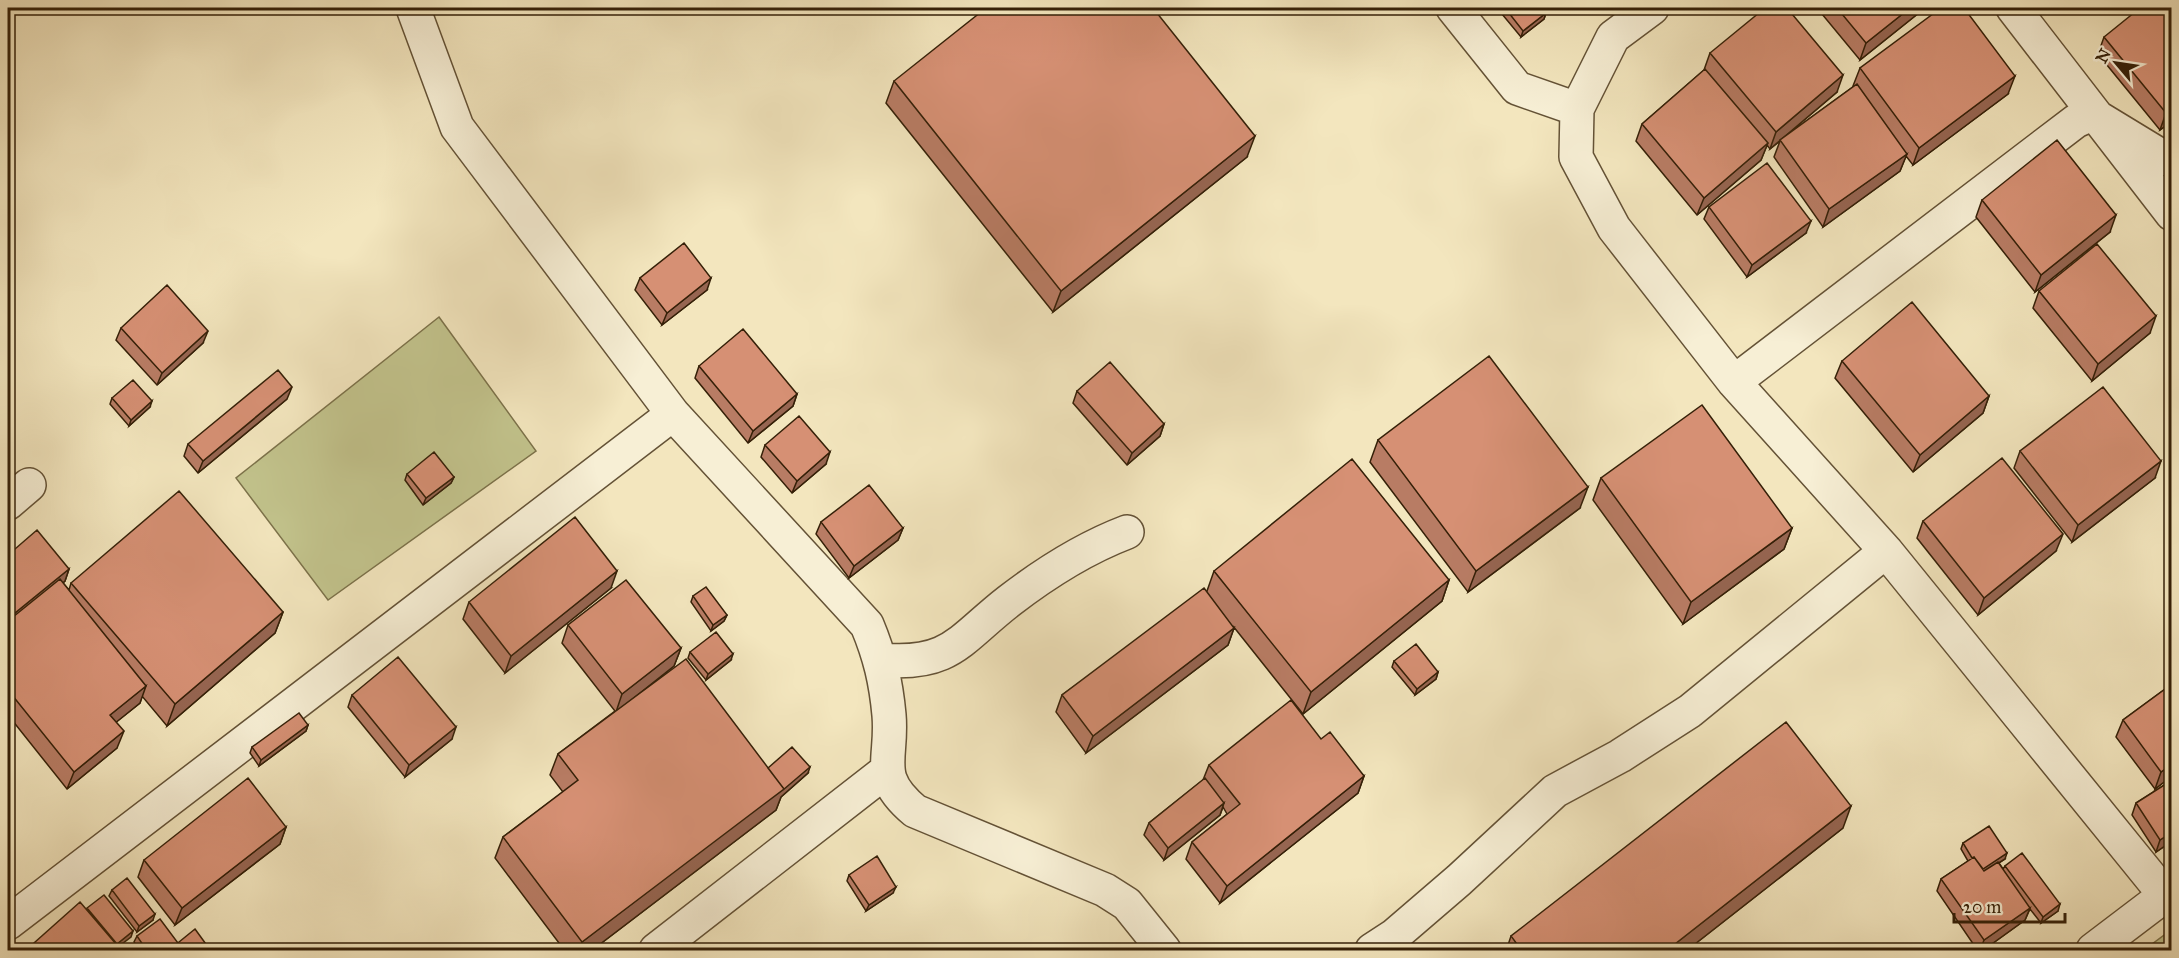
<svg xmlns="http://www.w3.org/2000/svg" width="2179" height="958" viewBox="0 0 2179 958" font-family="'IM FELL Great Primer',serif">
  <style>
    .green { fill: #c2c38c; stroke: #7c724a; stroke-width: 1.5 }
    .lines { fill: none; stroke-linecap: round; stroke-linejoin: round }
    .minor-casing { stroke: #645236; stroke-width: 36 }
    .minor { stroke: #f7efd5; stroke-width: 33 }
    .wall { fill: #b87c64; stroke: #352008; stroke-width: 1.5 }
    .shaded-wall { fill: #966551; stroke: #352008; stroke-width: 1.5 }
    .building { fill: #d69074; stroke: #352008; stroke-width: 1.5 }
  </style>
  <rect width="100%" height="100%" fill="#f3e6be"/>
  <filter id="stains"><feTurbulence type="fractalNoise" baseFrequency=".00333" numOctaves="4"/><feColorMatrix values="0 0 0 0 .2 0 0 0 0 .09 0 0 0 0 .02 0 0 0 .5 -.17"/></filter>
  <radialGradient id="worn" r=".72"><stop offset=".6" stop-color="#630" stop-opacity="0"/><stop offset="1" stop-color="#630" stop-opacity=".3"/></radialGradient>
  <path class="green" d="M439 317 536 451 328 600 236 478Z
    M2171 930V950H2144Z"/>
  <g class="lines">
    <g class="minor-casing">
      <path id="minor" d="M413 8 457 127 673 414 867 625C880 656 886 682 889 715 893 760 873 776 915 811L1105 890 1127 904 1164 950
        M1453 8 1517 88 1577 109
        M1652 8 1613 37 1577 109 1576 157 1614 228 1734 382 1886 551 2165 895
        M2013 8 2172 214
        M1734 382 2076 121 2092 114 2166 159 2172 156
        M8 503 29 485
        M882 660C951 666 960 639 1009 601 1044 574 1085 548 1127 532
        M8 923 673 414
        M656 950 886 771
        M1372 950 1395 935 1459 880 1555 791 1620 756 1690 711 1886 551
        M2093 950 2172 890"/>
    </g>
    <use href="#minor" class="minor"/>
  </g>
  <path class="wall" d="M1497 8H1542L1546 13 1544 19 1521 37Z
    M1817 8H1925L1860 60Z
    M2172 8V121L2160 130 2098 54 2104 37Z
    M1710 53 1837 92 1784 137 1854 86H1853L1860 68 2008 94 1913 165 1906 156 1900 171 1823 227 1774 157 1780 141 1770 149 1767 145 1761 160 1697 215 1636 141 1642 124 1704 70Z
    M894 81 1247 157 1053 312 886 103Z
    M1982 200 2110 232 2035 292 1976 217Z
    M1709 207 1806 233 1747 277 1704 219Z
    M640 278 707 290 662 325 635 290Z
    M2039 291 2150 333 2092 381 2033 308Z
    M121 328 203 343 157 385 116 340Z
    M1842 361 1989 396 1983 413 1913 472 1835 378Z
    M699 366 797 394 793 406 748 443 695 378Z
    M1077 391 1164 424 1160 436 1127 465 1073 403Z
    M112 398 150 407 129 426 110 404Z
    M287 399 198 473 184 456 188 444Z
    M1378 440 1580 508 1468 592 1370 462Z
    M765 445 826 464 792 493 761 457Z
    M2020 451 2155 478 2072 542 2014 468Z
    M407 474 454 477 451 483 423 505 405 480Z
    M1601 478 1792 528 1784 549 1683 624 1593 500Z
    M1923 521 2056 551 1978 615 1917 538Z
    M821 522 903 528 898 540 849 578 816 534Z
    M8 555 69 569 65 581 63 583 69 590 71 583 283 612 275 633 167 726 142 696 140 703 116 722 117 748 67 789 8 715Z
    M1214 571 1449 580 1442 601 1303 714 1233 626 1234 628 1228 645 1086 753 1056 712 1062 695 1207 591Z
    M611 588 505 673 463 619 469 602Z
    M693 596 727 615 724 621 711 631 691 602Z
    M568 625 681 648 674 666 631 700 768 768 808 773 781 797 776 810 591 951H565L495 858 503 837 563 792 550 775 558 754 615 711 562 643Z
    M690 652 731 660 706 680 688 658Z
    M1394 661 1438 672 1436 679 1415 695 1392 667Z
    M2172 684V776L2155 789 2116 737 2123 720Z
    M352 695 452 739 405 777 348 707Z
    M308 725 306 731 259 766 250 753 252 747Z
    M1321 739 1364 776 1358 793 1220 903 1186 859 1192 842 1227 814 1223 807 1220 815 1164 860 1144 835 1149 823 1203 780 1209 765Z
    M2172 780V841L2156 852 2132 815 2136 803Z
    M286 827 280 844 175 925 138 877 144 860Z
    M1843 828 1686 951H1506L1511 936Z
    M1963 843 2005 859 1999 863 2003 869 2005 866 2058 911 2041 923 2030 909 2025 920 1982 951H1978L1937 891 1941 879 1968 861 1961 849Z
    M849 875 893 893 866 911 847 881Z
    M112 890 153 920 137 932 109 896Z
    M137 936 178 943 211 951H140L134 942Z"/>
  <path class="shaded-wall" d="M1910 8H1925L1860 60 1866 43Z
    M1546 13 1544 19 1521 37 1523 31Z
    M1843 75 1837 92 1770 149 1776 132Z
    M2015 76 2008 94 1913 165 1919 148Z
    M2172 109V121L2160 130 2166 113Z
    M1255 136 1247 157 1053 312 1061 291Z
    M1768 143 1761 160 1697 215 1704 198Z
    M1907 154 1900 171 1823 227 1829 209Z
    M2116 215 2110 232 2035 292 2041 275Z
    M1811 221 1806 233 1747 277 1752 265Z
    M711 278 707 290 662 325 667 313Z
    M2156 316 2150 333 2092 381 2098 364Z
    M208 331 203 343 157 385 162 373Z
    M292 387 287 399 198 473 203 461Z
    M797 394 793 406 748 443 753 431Z
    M1989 396 1983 413 1913 472 1920 455Z
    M152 401 150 407 129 426 131 420Z
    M1164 424 1160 436 1127 465 1132 453Z
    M830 452 826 464 792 493 797 481Z
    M2161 461 2155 478 2072 542 2078 525Z
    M454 477 451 483 423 505 426 498Z
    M1588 487 1580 508 1468 592 1476 571Z
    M903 528 898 540 849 578 854 566Z
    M1792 528 1784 549 1683 624 1691 602Z
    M2063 534 2056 551 1978 615 1984 598Z
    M69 569 65 581 8 628V624L10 617Z
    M617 571 611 588 505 673 511 656Z
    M1449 580 1442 601 1303 714 1311 692Z
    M283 612 275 633 167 726 175 704Z
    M727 615 724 621 711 631 713 625Z
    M1234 628 1228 645 1086 753 1093 736Z
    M681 648 674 666 616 712 622 694Z
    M733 654 731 660 706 680 708 674Z
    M1438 672 1436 679 1415 695 1417 689Z
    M146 686 140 703 104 732 110 715Z
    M308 725 306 731 259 766 261 760Z
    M456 727 452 739 405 777 409 765Z
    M124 731 117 748 67 789 74 772Z
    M2172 764V776L2155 789 2161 772Z
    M810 767 808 773 781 797 776 810 591 951H579L582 942Z
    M1364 776 1358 793 1220 903 1227 886Z
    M1224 803 1220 815 1164 860 1168 848Z
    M1851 806 1843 828 1686 951H1666Z
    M286 827 280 844 175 925 182 908Z
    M2172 832V841L2156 852 2160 840Z
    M2007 853 2005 859 1978 876 1980 870Z
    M896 887 893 893 866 911 869 905Z
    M2060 904 2058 911 2041 923 2043 917Z
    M2030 908 2025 920 1982 951H1980L1984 940Z
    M155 914 153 920 137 932 139 926Z
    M133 931 131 937 114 950 117 944Z"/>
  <path class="building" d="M986 8H1153L1255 136 1061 291 894 81Z
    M1505 8H1542L1546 13 1523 31Z
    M1765 8H1787L1843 75 1776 132 1710 53Z
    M1837 8H1910L1866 43Z
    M1941 8H1964L2015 76 1919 148 1860 68Z
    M2140 8H2172V109L2166 113 2104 37Z
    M1705 69 1768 143 1704 198 1642 124Z
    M1857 84 1907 154 1829 209 1780 140Z
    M2057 140 2116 215 2041 275 1982 200Z
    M1767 163 1811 221 1752 265 1709 207Z
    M684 243 711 278 667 313 640 278Z
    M2097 244 2156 316 2098 364 2039 291Z
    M167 285 208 331 162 373 121 328Z
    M1912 302 1989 396 1920 455 1842 361Z
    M743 329 797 394 753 431 699 366Z
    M1489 356 1588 487 1476 571 1378 440Z
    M1110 362 1164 424 1132 453 1077 391Z
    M278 370 292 387 203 461 188 444Z
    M133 380 152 401 131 420 112 398Z
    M2103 387 2161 461 2078 525 2020 451Z
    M1702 405 1792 528 1691 602 1601 478Z
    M799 416 830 452 797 481 765 445Z
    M434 452 454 477 426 498 407 474Z
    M2002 458 2063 534 1984 598 1923 521Z
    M1352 459 1449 580 1311 692 1214 571Z
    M869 485 903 528 854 566 821 522Z
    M179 491 283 612 175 704 71 583Z
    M575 517 617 571 511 656 469 602Z
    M37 530 69 569 10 617 8 614V555Z
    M60 579 146 686 110 715 124 731 74 772 8 690V621Z
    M626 580 681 648 622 694 568 625Z
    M706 587 727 615 713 625 693 596Z
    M1204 588 1234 628 1093 736 1062 695Z
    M716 632 733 654 708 674 690 652Z
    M1416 644 1438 672 1417 689 1394 661Z
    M398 657 456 727 409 765 352 695Z
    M686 659 784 789 582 942 503 837 578 780 558 754Z
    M2172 684V764L2161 772 2123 720Z
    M1291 700 1321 739 1330 732 1364 776 1227 886 1192 842 1240 804 1209 765Z
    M299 713 308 725 261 760 252 747Z
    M1786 722 1851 806 1666 951H1522L1511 936Z
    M792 747 810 767 783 790 784 789 768 768Z
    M248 778 286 827 182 908 144 860Z
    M1205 778 1224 803 1168 848 1149 823Z
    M2172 780V832L2160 840 2136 803Z
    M1989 826 2007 853 1983 869 1974 857 1972 858 1963 843Z
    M2022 853 2060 904 2043 917 2005 866Z
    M877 856 896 887 869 905 849 875Z
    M1974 857 1984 871 1998 862 2030 908 1984 940 1941 879Z
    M127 878 155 914 139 926 112 890Z
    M104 895 133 931 117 944 87 908Z
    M80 902 122 951H25Z
    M160 919 178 943 168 951H147L137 936Z
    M195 929 211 951H168Z"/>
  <rect width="2179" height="958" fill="none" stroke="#f3e6be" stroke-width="30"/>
  <rect x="9" y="9" width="2161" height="940" fill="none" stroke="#352008" stroke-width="3"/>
  <rect x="15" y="15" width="2149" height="928" fill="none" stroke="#352008" stroke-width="1.5"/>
  <g transform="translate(2116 63) rotate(299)" stroke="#f7efd5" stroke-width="4.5" paint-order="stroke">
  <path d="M0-4.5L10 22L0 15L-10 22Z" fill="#352008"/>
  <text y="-9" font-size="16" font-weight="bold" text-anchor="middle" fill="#352008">N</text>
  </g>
  <path d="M1954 913v9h111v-9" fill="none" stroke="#352008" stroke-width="3"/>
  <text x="1963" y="913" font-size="18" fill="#352008" stroke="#f7efd5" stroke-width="4.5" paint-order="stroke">20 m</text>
  <rect width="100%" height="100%" filter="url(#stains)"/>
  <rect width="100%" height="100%" fill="url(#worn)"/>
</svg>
